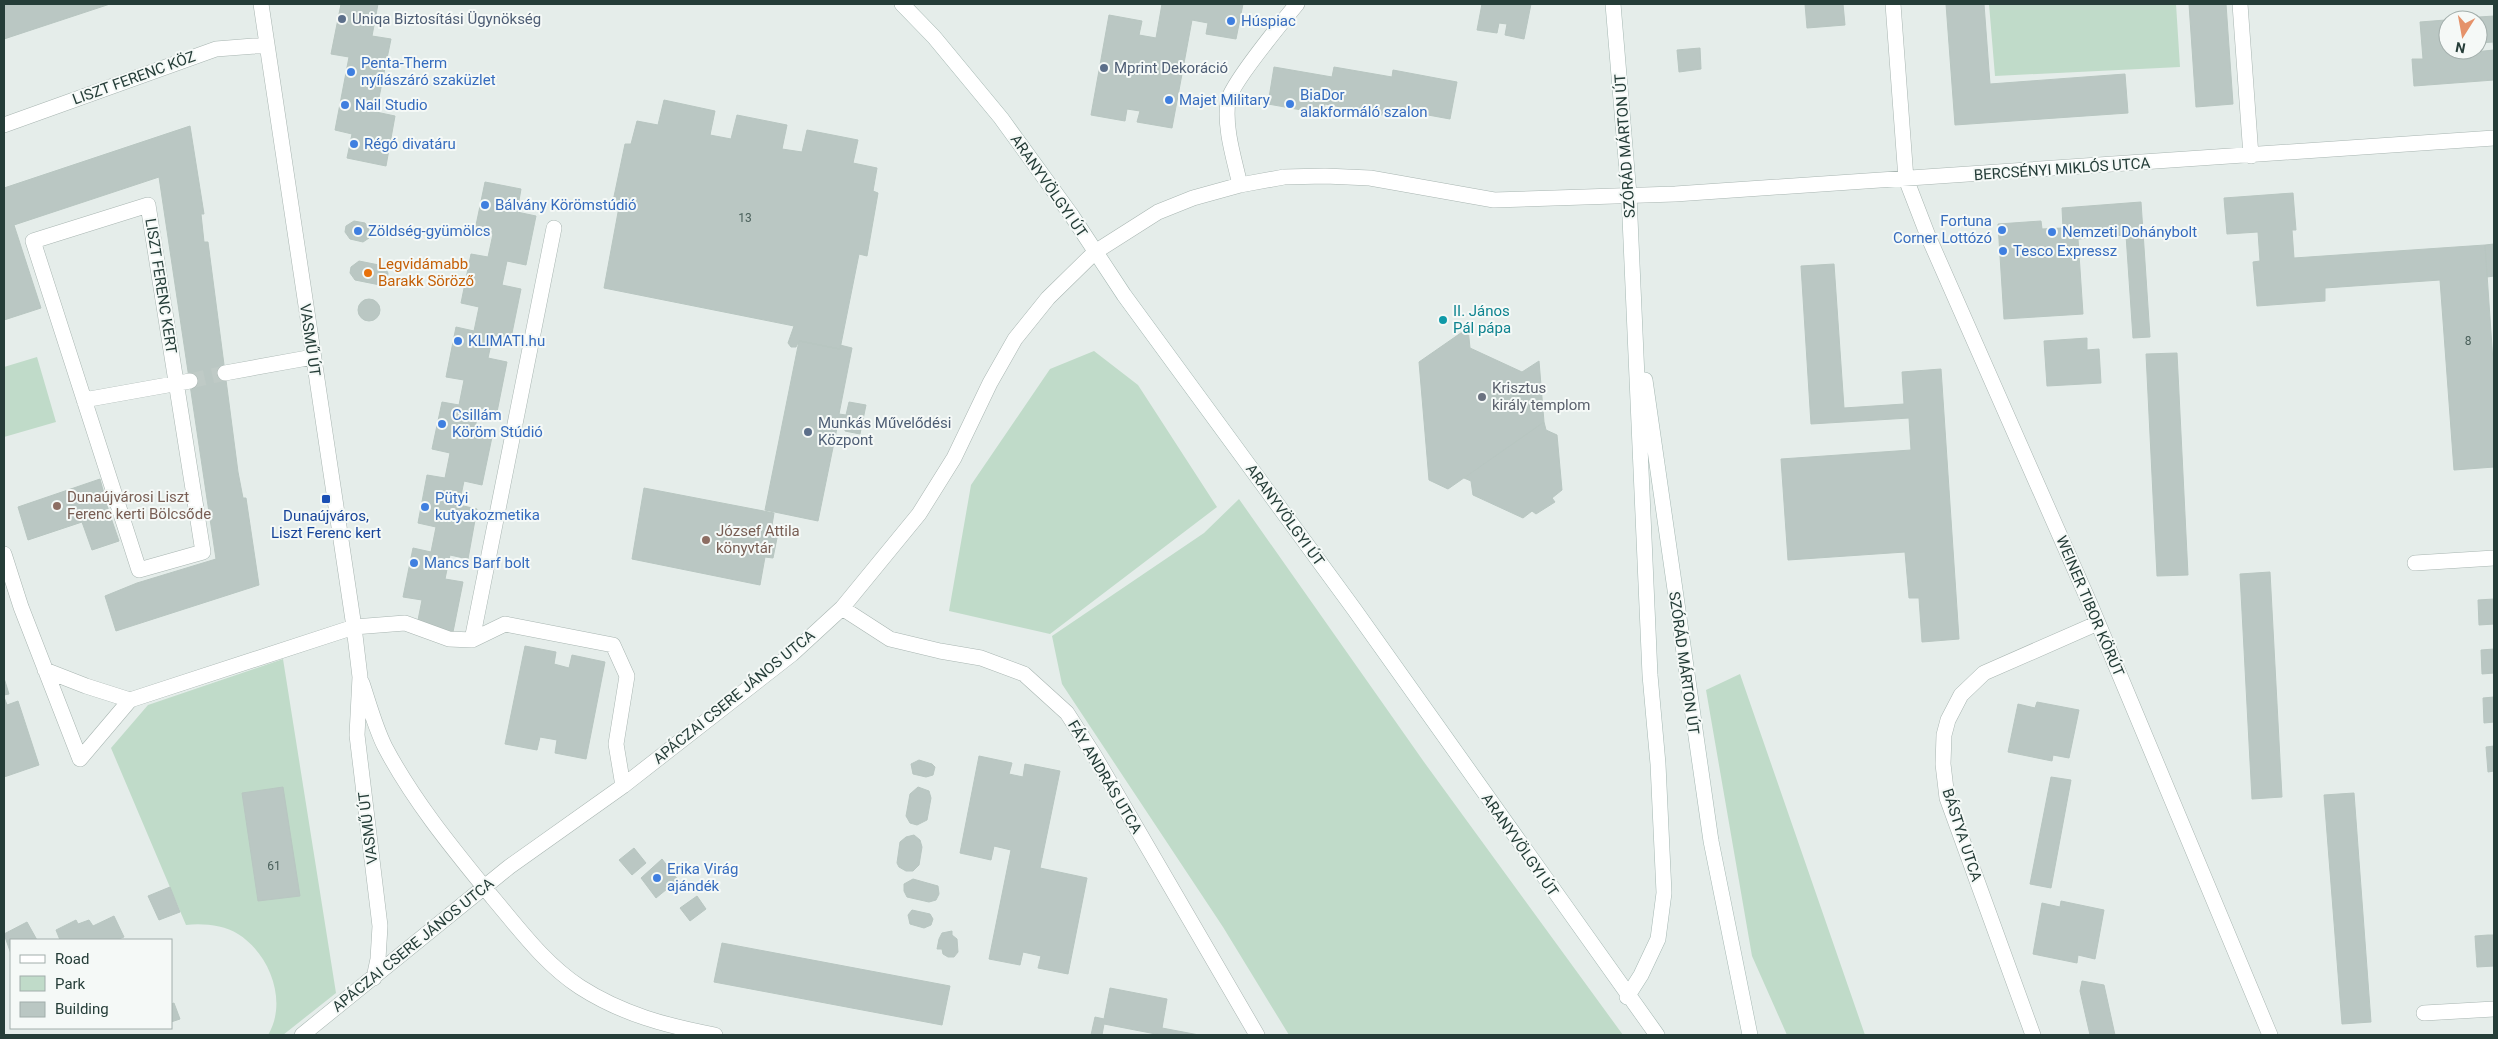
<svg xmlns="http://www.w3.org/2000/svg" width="2498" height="1039" viewBox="0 0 2498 1039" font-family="Roboto,sans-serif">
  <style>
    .green { fill: #c0dbc9 }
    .building { fill: #bac7c3; stroke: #b8c6c1 }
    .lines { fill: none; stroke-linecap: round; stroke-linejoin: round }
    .street-tunnel { stroke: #bfcac6; stroke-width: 15; stroke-dasharray: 15 8; stroke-linecap: butt }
    .street-casing { stroke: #a8b5b1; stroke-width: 16 }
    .secondary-casing { stroke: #a4b7b2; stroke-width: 16 }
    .street { stroke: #fff; stroke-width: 15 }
    .secondary { stroke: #fff; stroke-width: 15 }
    .service-dot { fill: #5c6f8a; stroke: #f5f9f7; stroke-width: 2 }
    .shop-dot { fill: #3f7fe0; stroke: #f5f9f7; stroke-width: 2 }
    .food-dot { fill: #e8710a; stroke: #f5f9f7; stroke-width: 2 }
    .culture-dot { fill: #0f9aa8; stroke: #f5f9f7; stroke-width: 2 }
    .worship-dot { fill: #6b7280; stroke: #f5f9f7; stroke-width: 2 }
    .transit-dot { fill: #1a4fb4; stroke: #f5f9f7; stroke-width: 2 }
    .education-dot { fill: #8d6e63; stroke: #f5f9f7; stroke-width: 2 }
    .labels { text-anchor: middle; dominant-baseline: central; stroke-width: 4; stroke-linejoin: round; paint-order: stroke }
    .number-label { font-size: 12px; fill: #4a605b }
    .service-label { font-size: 15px; fill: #4e5e75; stroke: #f5f9f7; text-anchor: start }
    .shop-label { font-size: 15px; fill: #366cbe; stroke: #f5f9f7; text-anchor: start }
    .street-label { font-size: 15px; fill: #253d38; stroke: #f5f9f7 }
    .food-label { font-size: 15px; fill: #c56008; stroke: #f5f9f7; text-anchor: start }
    .culture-label { font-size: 15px; fill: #0d838f; stroke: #f5f9f7; text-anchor: start }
    .worship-label { font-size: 15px; fill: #5b616d; stroke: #f5f9f7; text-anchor: start }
    .education-label { font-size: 15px; fill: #785e54; stroke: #f5f9f7; text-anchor: start }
    .transit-label { font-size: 15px; fill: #164399; stroke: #f5f9f7 }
  </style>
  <rect width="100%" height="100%" fill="#e5edea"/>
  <path class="green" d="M1989 4H2176L2180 67 1995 76Z
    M1094 351 1138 385 1217 507 1050 634 949 611 971 485 1050 369Z
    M37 357 56 422 4 437V367Z
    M1239 499 1424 762 1623 1035H1289L1223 927 1062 684 1052 636 1204 533Z
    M283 659 336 993 283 1035H268C288 1002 270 954 238 934 224 925 202 923 186 925L111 748 148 705Z
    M1740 674 1865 1035H1787L1752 956 1706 690Z"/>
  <path class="building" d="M4 4H110L4 39Z
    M341 4H378L372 36 391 39 376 112 395 116 386 166 347 158 352 134 335 130 349 57 331 54Z
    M1162 4H1243L1236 39 1206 34 1208 23 1192 20 1172 128 1137 122 1140 111 1127 109 1125 121 1091 115 1109 15 1142 21 1139 35 1156 38Z
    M1482 4H1531L1524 39 1505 35 1507 24 1499 23 1497 33 1477 30Z
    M1805 4H1843L1845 25 1807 28Z
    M1946 4H1984L1990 84 2125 74 2128 113 1955 125Z
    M2189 4H2226L2233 104 2196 107Z
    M2494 16V80L2414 86 2412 59H2423L2420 22 2471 18V20H2448V50H2474V52L2494 50 2493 42 2481 43 2479 17Z
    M1700 48 1701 69 1679 72 1677 50Z
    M1274 67 1332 77 1334 67 1392 77 1393 70 1457 82 1450 119 1384 107 1383 115 1325 104 1324 114 1268 104Z
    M664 100 715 111 710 135 731 139 737 115 787 125 782 149 802 152 807 130 858 140 853 163 877 168 873 191 878 193 867 256 859 254 840 349 799 341 796 347H791L788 343 794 326 604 288 619 207 612 206 625 144H631L637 121 658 125Z
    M190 126 204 214H201L204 242H208L238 472 243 498H246L259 585 116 631 105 596 137 583 216 559 159 177 14 225 41 308 4 320V188Z
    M485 182 521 189 517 212 536 216 526 265 507 261 502 285 521 289 511 338 493 335 488 358 507 362 497 412 479 408 474 433 492 437 482 485 464 481 459 505 477 509 468 559 450 555 445 579 463 582 453 632 417 625 422 600 403 597 413 548 431 552 436 527 418 523 427 475 445 478 450 453 432 449 442 402 459 405 464 380 446 377 456 327 474 331 479 307 461 303 471 254 488 257 493 234 475 230Z
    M2293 193 2296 230H2292L2294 258 2485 245 2494 376V467L2454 470 2440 280 2325 288V301L2257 306 2253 262 2260 261 2258 232 2227 234 2224 198Z
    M2141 202 2150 337 2133 338 2126 235 2078 239 2083 314 2004 319 1998 224 2041 221 2042 229 2063 228 2062 208Z
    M354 221 365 223 370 231 369 238 363 242 350 239 345 232 346 226Z
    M2494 244V276L2487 277 2485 245Z
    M359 261 384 266 388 273 387 281 380 285 355 280 350 273 351 267Z
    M1834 264 1844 408 1904 404 1902 372 1941 369 1959 639 1922 642 1919 598H1909L1905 552 1788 560 1781 459 1911 450 1909 418 1811 424 1801 266Z
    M358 310a11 11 0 1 1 22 0a11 11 0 1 1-22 0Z
    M1468 328 1470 348 1522 372 1539 361 1544 422 1448 489 1429 480 1419 362Z
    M2087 338V350L2099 349 2101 383 2047 386 2044 341Z
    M799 341 840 349V345L852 348 839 414 846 415 849 402 866 405 860 434 845 431V425L838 423 818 521 765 510Z
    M2177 353 2188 575 2157 576 2146 354Z
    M1544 422 1546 430 1557 435 1562 490 1552 498 1555 502 1536 514 1532 511 1523 518 1473 495 1471 481 1464 478Z
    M100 479 109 512 119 541 92 550 82 522 28 540 18 507Z
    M644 488 774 513 771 531 778 533 773 558 765 557 760 585 632 559Z
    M2270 572 2282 797 2252 799 2240 574Z
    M2494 599V624L2479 625 2478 600Z
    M525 646 556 652 554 664 569 668 572 655 605 662 586 759 555 753 557 740 540 737 537 750 505 744Z
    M2494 649V673L2482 674 2481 650Z
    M4 678 9 694 4 695Z
    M4 697 7 705 18 701 39 765 4 777Z
    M2494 697V722L2484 723 2483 698Z
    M2037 702 2079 710 2069 758 2053 755 2052 761 2008 752 2018 704 2035 708Z
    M2494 746V771L2488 772 2486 747Z
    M979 756 1012 763 1009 774 1023 777 1025 764 1060 771 1040 868 1087 878 1068 974 1038 968 1041 956 1023 952 1020 965 989 959 1011 850 994 846 991 860 960 853Z
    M919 760 932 764 935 767 933 775 926 777 913 774 911 764Z
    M2051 777 2071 780 2051 888 2030 884Z
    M283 787 300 896 258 901 242 793Z
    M918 787 929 791 931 798 927 820 917 825 910 823 906 816 910 794Z
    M2354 793 2371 1022 2342 1024 2324 795Z
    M914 835 920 840 922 847 919 865 913 871H906L899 867 897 863 900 842 906 837Z
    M634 848 646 863 632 875 619 860Z
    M662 859 678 880 656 898 641 878Z
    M913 879 938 886 939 894 936 900 929 902 907 897 904 891V884Z
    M170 887 180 912 159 920 148 896Z
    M697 896 706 909 690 921 680 908Z
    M2061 901 2104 910 2095 959 2078 955 2077 963 2033 954 2042 903 2060 907Z
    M912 910 930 914 933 919 931 925 924 928 910 924 908 915Z
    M114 916 124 937 116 940H60L56 930 76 920 78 924 89 920 93 926Z
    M27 922 37 940H11V954L4 934Z
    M952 931V935L957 939 958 952 954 957H948L943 954 942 949H937L939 939 942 933Z
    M2488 935H2494V966L2477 967 2475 936Z
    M722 943 950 986 942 1025 714 982Z
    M2082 981 2104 985 2115 1035H2090L2080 991Z
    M1110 988 1167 999 1162 1028 1199 1035H1161L1104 1024 1102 1035H1091L1095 1017 1104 1019Z
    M174 1003 180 1019 171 1022V1004Z"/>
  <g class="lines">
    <path class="street-tunnel" d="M190 381 225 373"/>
    <g class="street-casing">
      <path id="street" d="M261 4 354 627 360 677 357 735 380 926 378 959 374 978
        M1893 4 1906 179 1928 236 2090 604 2270 1035
        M2240 4 2251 156
        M4 125 216 49 267 45
        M1240 185C1234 158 1224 128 1228 101 1231 84 1283 21 1297 4
        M148 205 203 552 139 570 33 241Z
        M225 373 313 357
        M84 400 190 381
        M4 554 21 607 80 759 130 700 86 686 45 670
        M2415 563 2494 558
        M842 608 890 639 940 651 981 658 1024 674 1067 713 1094 755 1257 1035
        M472 640 505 624 613 645 627 676 616 744 623 786
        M362 683C369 704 375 727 385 747 414 802 454 850 493 898 520 930 545 964 580 987 622 1014 667 1026 715 1035
        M130 700 354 627 405 623 449 639 472 640 554 228
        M2424 1013 2494 1009
        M302 1035 509 867 623 786 792 654 842 608 919 514 954 458 990 383 1015 339 1048 298 1095 252 1158 212 1193 198 1240 185 1284 177 1325 176 1370 178 1494 200 1675 194 2494 138
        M2033 1035 1947 798 1943 764 1944 735 1948 720 1961 695 1984 673 2098 623"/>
    </g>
    <g class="secondary-casing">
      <path id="secondary" d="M902 4 934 37 1001 118 1072 216 1124 295 1354 609 1657 1035
        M1613 4 1629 195 1650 675 1658 764 1664 893 1658 939 1641 975 1627 997
        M1645 380 1711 841 1750 1035"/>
    </g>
    <use href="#street" class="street"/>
    <use href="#secondary" class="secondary"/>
  </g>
  <g class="service-dot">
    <circle cx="342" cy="19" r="5"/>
    <circle cx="1104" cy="68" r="5"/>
    <circle cx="808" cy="432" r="5"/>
  </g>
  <g class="shop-dot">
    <circle cx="1231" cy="21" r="5"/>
    <circle cx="351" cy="72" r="5"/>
    <circle cx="1169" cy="100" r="5"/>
    <circle cx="1290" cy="104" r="5"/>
    <circle cx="345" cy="105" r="5"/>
    <circle cx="354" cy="144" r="5"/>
    <circle cx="485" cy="205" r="5"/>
    <circle cx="2002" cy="230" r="5"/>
    <circle cx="358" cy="231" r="5"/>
    <circle cx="2052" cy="232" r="5"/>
    <circle cx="2003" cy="251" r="5"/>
    <circle cx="458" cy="341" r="5"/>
    <circle cx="442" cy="424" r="5"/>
    <circle cx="425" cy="507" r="5"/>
    <circle cx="414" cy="563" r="5"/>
    <circle cx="657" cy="878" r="5"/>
  </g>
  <circle class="food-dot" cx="368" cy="273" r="5"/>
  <circle class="culture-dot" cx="1443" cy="320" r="5"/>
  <circle class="worship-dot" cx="1482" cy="397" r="5"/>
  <rect class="transit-dot" x="321" y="494" width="10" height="10" rx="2.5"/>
  <g class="education-dot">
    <circle cx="57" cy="506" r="5"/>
    <circle cx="706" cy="540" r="5"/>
  </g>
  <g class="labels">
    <g class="number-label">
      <text x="745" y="218">13</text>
      <text x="2468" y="341">8</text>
      <text x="274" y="866">61</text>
    </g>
    <g class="service-label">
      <text x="352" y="19">Uniqa Biztosítási Ügynökség</text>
      <text x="1114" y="68">Mprint Dekoráció</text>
      <text x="818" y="423">Munkás Művelődési<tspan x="818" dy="17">Központ</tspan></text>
    </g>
    <g class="shop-label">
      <text x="1241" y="21">Húspiac</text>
      <text x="361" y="63">Penta-Therm<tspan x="361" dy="17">nyílászáró szaküzlet</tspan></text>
      <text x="1300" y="95">BiaDor<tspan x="1300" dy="17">alakformáló szalon</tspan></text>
      <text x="1179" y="100">Majet Military</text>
      <text x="355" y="105">Nail Studio</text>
      <text x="364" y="144">Régó divatáru</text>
      <text x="495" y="205">Bálvány Körömstúdió</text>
      <text x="1992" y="221" text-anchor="end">Fortuna<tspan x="1992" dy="17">Corner Lottózó</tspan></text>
      <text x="368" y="231">Zöldség-gyümölcs</text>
      <text x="2062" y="232">Nemzeti Dohánybolt</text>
      <text x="2013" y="251">Tesco Expressz</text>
      <text x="468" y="341">KLIMATI.hu</text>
      <text x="452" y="415">Csillám<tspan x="452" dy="17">Köröm Stúdió</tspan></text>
      <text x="435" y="498">Pütyi<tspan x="435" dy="17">kutyakozmetika</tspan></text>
      <text x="424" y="563">Mancs Barf bolt</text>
      <text x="667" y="869">Erika Virág<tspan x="667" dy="17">ajándék</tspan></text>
    </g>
    <g class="street-label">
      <text transform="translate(134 78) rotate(-20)">LISZT FERENC KÖZ</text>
      <text transform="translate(1625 146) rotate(-94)">SZÓRÁD MÁRTON ÚT</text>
      <text transform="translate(2062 169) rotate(-4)">BERCSÉNYI MIKLÓS UTCA</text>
      <text transform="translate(1049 186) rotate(55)">ARANYVÖLGYI ÚT</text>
      <text transform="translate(161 286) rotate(81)">LISZT FERENC KERT</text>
      <text transform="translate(310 340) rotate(82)">VASMŰ ÚT</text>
      <text transform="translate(1285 515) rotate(54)">ARANYVÖLGYI ÚT</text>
      <text transform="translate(2090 606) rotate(67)">WEINER TIBOR KÖRÚT</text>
      <text transform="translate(1684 663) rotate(82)">SZÓRÁD MÁRTON ÚT</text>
      <text transform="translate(734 697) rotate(-39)">APÁCZAI CSERE JÁNOS UTCA</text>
      <text transform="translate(1105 777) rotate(59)">FÁY ANDRÁS UTCA</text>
      <text transform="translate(368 828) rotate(-97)">VASMŰ ÚT</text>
      <text transform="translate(1962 835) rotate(72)">BÁSTYA UTCA</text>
      <text transform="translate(1520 845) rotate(55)">ARANYVÖLGYI ÚT</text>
      <text transform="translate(413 945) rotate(-39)">APÁCZAI CSERE JÁNOS UTCA</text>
    </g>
    <g class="food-label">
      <text x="378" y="264">Legvidámabb<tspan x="378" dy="17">Barakk Söröző</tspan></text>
    </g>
    <g class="culture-label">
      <text x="1453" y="311">II. János<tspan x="1453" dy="17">Pál pápa</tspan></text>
    </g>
    <g class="worship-label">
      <text x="1492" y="388">Krisztus<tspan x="1492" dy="17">király templom</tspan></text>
    </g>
    <g class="education-label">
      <text x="67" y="497">Dunaújvárosi Liszt<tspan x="67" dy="17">Ferenc kerti Bölcsőde</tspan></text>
      <text x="716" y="531">József Attila<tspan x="716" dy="17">könyvtár</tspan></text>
    </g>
    <g class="transit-label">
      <text x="326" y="516">Dunaújváros,<tspan x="326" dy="17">Liszt Ferenc kert</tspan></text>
    </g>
  </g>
  <rect width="2498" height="1039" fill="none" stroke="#253d38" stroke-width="10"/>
  <rect x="10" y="939" width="162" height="90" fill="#f5f9f7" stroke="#a2aeab"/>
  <rect x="20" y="955" width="25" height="8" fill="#ffffff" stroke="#a2aeab"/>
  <text x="55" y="964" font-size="15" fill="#253d38">Road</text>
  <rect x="20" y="976" width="25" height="15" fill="#c0dbc9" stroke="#a2aeab"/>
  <text x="55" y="989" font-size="15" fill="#253d38">Park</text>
  <rect x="20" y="1002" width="25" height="15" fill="#bac7c3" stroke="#a2aeab"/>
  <text x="55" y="1014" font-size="15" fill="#253d38">Building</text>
  <g transform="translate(2463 35) rotate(191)"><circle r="24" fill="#f5f9f7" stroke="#a2aeab"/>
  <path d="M0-4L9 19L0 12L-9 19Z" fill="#e5926a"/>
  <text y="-8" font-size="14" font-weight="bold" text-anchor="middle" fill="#253d38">N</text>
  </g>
</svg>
